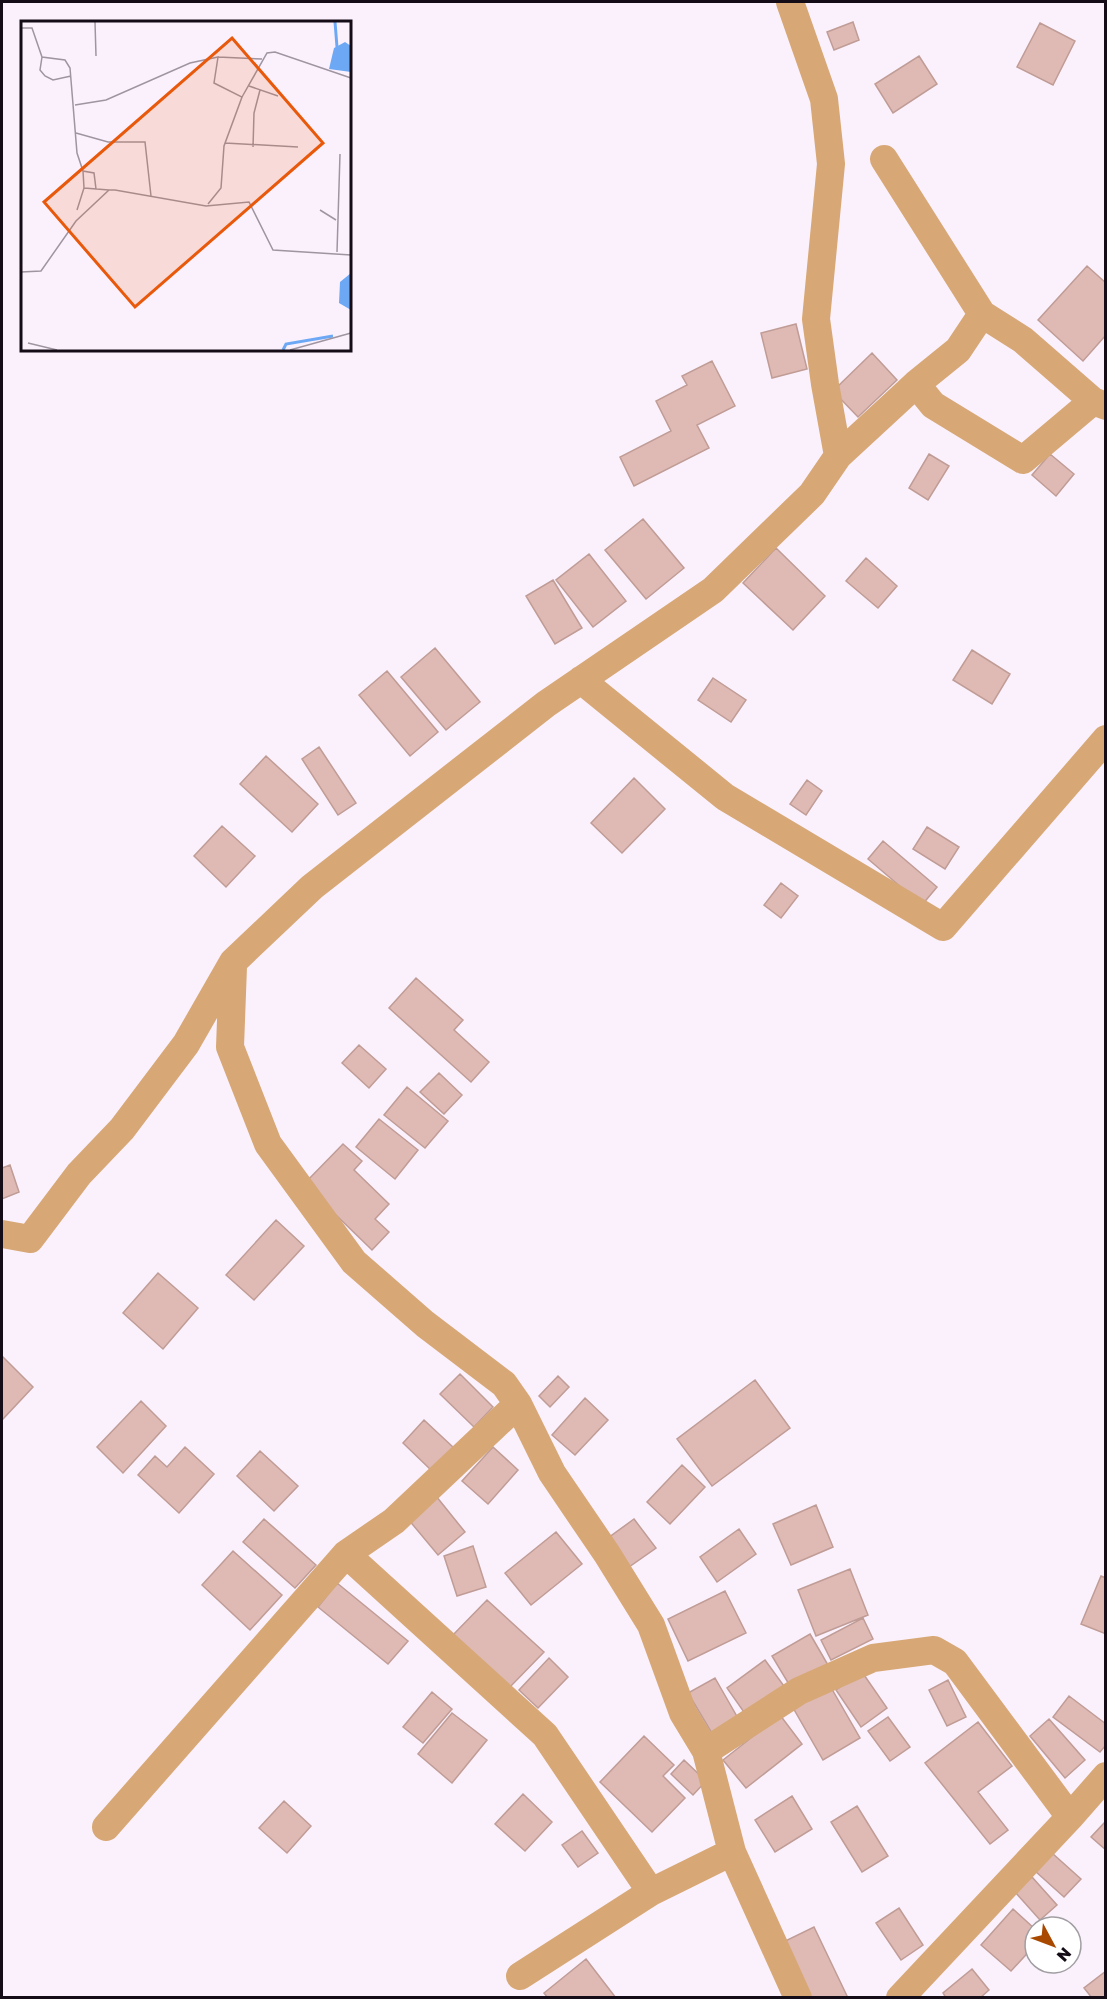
<svg xmlns="http://www.w3.org/2000/svg" width="1107" height="1999" viewBox="0 0 1107 1999" font-family="'Golos Text',sans-serif">
  <style>
    .building { fill: #dfb9b3; stroke: #c09c96; stroke-width: 1.5 }
    .lines { fill: none; stroke-linecap: round; stroke-linejoin: round }
    .minor { stroke: #d7a876; stroke-width: 28 }
    .inset-river { fill: none; stroke: #6da8f5; stroke-width: 3 }
    .inset-road { fill: none; stroke: #9f95a1; stroke-width: 1.5 }
    .view { fill: #e8590c; fill-opacity: 0.15; stroke: #e8590c; stroke-width: 3 }
    .inset-edge { fill: none; stroke: #140c16; stroke-width: 3 }
  </style>
  <rect width="100%" height="100%" fill="#fbf1fd"/>
  <path class="building" d="M853 22 859 40 834 50 827 32Z
    M1040 23 1075 41 1053 85 1017 67Z
    M919 56 937 84 893 113 875 84Z
    M1087 266 1106 283V335L1083 361 1038 320Z
    M796 324 807 369 772 378 761 333Z
    M872 353 897 380 858 417 833 391Z
    M712 361 735 406 697 425 709 448 634 486 620 457 671 431 656 401 687 385 682 376Z
    M929 454 949 466 928 500 909 488Z
    M1050 454 1074 474 1056 496 1032 475Z
    M643 519 684 568 646 599 605 550Z
    M776 548 825 596 793 630 743 583Z
    M589 554 626 601 593 627 556 580Z
    M866 558 897 586 878 608 846 581Z
    M553 580 582 628 555 644 526 596Z
    M435 648 480 702 446 730 401 677Z
    M972 650 1010 674 992 704 953 680Z
    M387 671 438 732 410 756 359 695Z
    M713 678 746 700 731 722 698 700Z
    M319 747 356 803 338 815 302 759Z
    M266 756 318 804 292 832 240 784Z
    M634 778 665 809 622 853 591 823Z
    M807 780 822 791 806 815 790 804Z
    M222 826 255 856 226 887 194 856Z
    M927 827 959 847 945 869 913 849Z
    M883 841 937 887 922 905 868 859Z
    M781 883 798 896 781 918 764 905Z
    M416 978 463 1020 454 1030 489 1062 471 1082 389 1008Z
    M359 1045 386 1069 369 1088 342 1063Z
    M439 1073 462 1095 444 1114 420 1092Z
    M407 1087 448 1121 425 1148 384 1115Z
    M379 1119 418 1150 395 1179 356 1147Z
    M343 1144 362 1161 354 1170 389 1204 375 1219 389 1232 372 1250 304 1184Z
    M10 1165 19 1192 2 1199V1168Z
    M276 1220 304 1246 254 1300 226 1275Z
    M158 1273 198 1308 163 1349 123 1313Z
    M2 1356 33 1387 2 1420Z
    M460 1374 493 1407 474 1427 440 1394Z
    M558 1376 569 1387 550 1407 539 1396Z
    M755 1380 790 1428 712 1486 677 1439Z
    M585 1398 608 1420 575 1455 552 1435Z
    M141 1401 166 1426 123 1473 97 1447Z
    M424 1420 454 1448 432 1471 403 1443Z
    M185 1447 214 1474 179 1513 138 1475 155 1456 167 1467Z
    M493 1447 518 1470 488 1504 462 1481Z
    M260 1451 298 1486 274 1511 237 1476Z
    M682 1465 705 1487 670 1524 647 1502Z
    M436 1496 465 1532 438 1555 408 1519Z
    M816 1505 833 1547 791 1565 773 1524Z
    M264 1519 316 1565 295 1588 243 1542Z
    M634 1519 656 1548 629 1567 608 1538Z
    M739 1529 756 1554 717 1582 700 1557Z
    M556 1532 582 1564 531 1605 505 1573Z
    M473 1546 486 1587 457 1596 444 1556Z
    M233 1551 282 1595 250 1630 202 1585Z
    M850 1569 868 1615 816 1636 798 1590Z
    M1101 1576 1106 1578V1634L1081 1624Z
    M337 1583 408 1641 388 1664 318 1607Z
    M725 1591 746 1633 688 1661 668 1619Z
    M487 1600 544 1652 507 1690 451 1637Z
    M863 1618 873 1639 831 1660 821 1640Z
    M810 1634 828 1665 790 1686 772 1656Z
    M549 1658 568 1677 538 1708 519 1690Z
    M765 1660 784 1686 746 1715 727 1688Z
    M862 1672 887 1708 861 1727 836 1690Z
    M715 1678 739 1720 713 1735 688 1693Z
    M948 1680 966 1717 947 1726 929 1690Z
    M829 1684 860 1738 823 1760 792 1706Z
    M432 1692 452 1709 423 1743 403 1727Z
    M1069 1696 1106 1724V1745L1100 1752 1053 1717Z
    M452 1713 487 1740 452 1783 418 1754Z
    M780 1715 802 1744 746 1788 723 1760Z
    M888 1717 910 1747 890 1761 868 1731Z
    M1049 1719 1085 1760 1065 1778 1030 1736Z
    M978 1722 1012 1766 978 1792 1008 1830 990 1844 925 1763Z
    M644 1736 674 1765 663 1776 685 1798 652 1832 600 1782Z
    M684 1760 706 1781 693 1795 671 1774Z
    M523 1794 552 1822 525 1851 495 1824Z
    M792 1796 812 1829 775 1852 755 1820Z
    M284 1801 311 1826 287 1853 259 1828Z
    M857 1806 888 1856 862 1872 831 1822Z
    M1106 1821V1850L1091 1837Z
    M582 1831 598 1853 578 1867 562 1845Z
    M1052 1853 1081 1879 1064 1897 1035 1871Z
    M1032 1877 1057 1905 1040 1920 1015 1892Z
    M899 1908 923 1945 901 1960 876 1923Z
    M1013 1909 1035 1929V1945L1011 1971 981 1945Z
    M814 1927 848 1998H802L777 1945Z
    M586 1959 616 1998H548L544 1993Z
    M972 1969 989 1990 980 1998H946L943 1993Z
    M1106 1971V1998H1092L1084 1988Z"/>
  <g class="lines">
    <path class="minor" d="M884 159 982 314 1023 340 1093 401
      M916 384 933 405 1023 460 1093 401 1106 406
      M838 456 916 384 958 350 982 314
      M581 680 725 797 943 927 1106 739
      M233 967 230 1047 268 1144 354 1262 425 1324 504 1384 518 1404 552 1473 607 1554 651 1625 683 1713 706 1751 799 1691 873 1658 934 1650 955 1662 1070 1817 1106 1776
      M2 1234 30 1239 79 1174 122 1129 186 1044 233 962 312 887 546 704 713 590 812 494 838 456 825 384 816 319 831 164 824 99 790 2
      M346 1554 545 1735 651 1892
      M706 1751 732 1852 798 1998
      M106 1827 346 1554 394 1521 518 1404
      M520 1976 651 1892 732 1852
      M900 1998 1070 1817"/>
  </g>
  <g transform="translate(21 21)">
    <rect width="330" height="330" fill="#fbf1fd"/>
    <path d="M324 21 330 25V51L308 48 313 27ZM330 252V289L318 282 319 261Z" fill="#6da8f5"/>
    <path class="inset-river" d="M314 1 316 26M262 329 265 323 312 315"/>
    <path class="inset-road" d="M74 1 75 35M0 7H11L21 36 44 39 49 47 56 132 62 150 73 152 75 168M21 36 19 49 24 55 32 59 50 55M197 36 241 38M228 65 257 75M221 76 246 32 254 31 330 57M54 84 85 79 169 42 197 36 193 62 221 76 203 125 200 167 187 183M55 112 87 121H124L130 175M204 122 277 126M232 126 233 92 239 69M63 167 88 169M56 189 63 167 62 150M299 189 315 199M316 231 319 133M0 251 20 250 55 200 88 169H94L185 185 228 181 252 229 330 234M7 322 36 329M269 329 330 312"/>
    <path class="view" d="M211 17 302 122 114 286 23 181Z"/>
    <rect width="330" height="330" class="inset-edge"/>
  </g>
  <rect width="1107" height="1999" fill="none" stroke="#140c16" stroke-width="6"/>
  <g transform="translate(1053 1945) rotate(131)"><circle r="28" fill="#ffffff" stroke="#a19ea2" stroke-width="1.5"/>
  <path d="M0-4.5L10 22L0 15L-10 22Z" fill="#a94900"/>
  <text y="-9" font-size="16" font-weight="bold" text-anchor="middle" fill="#140c16">N</text>
  </g>
</svg>
